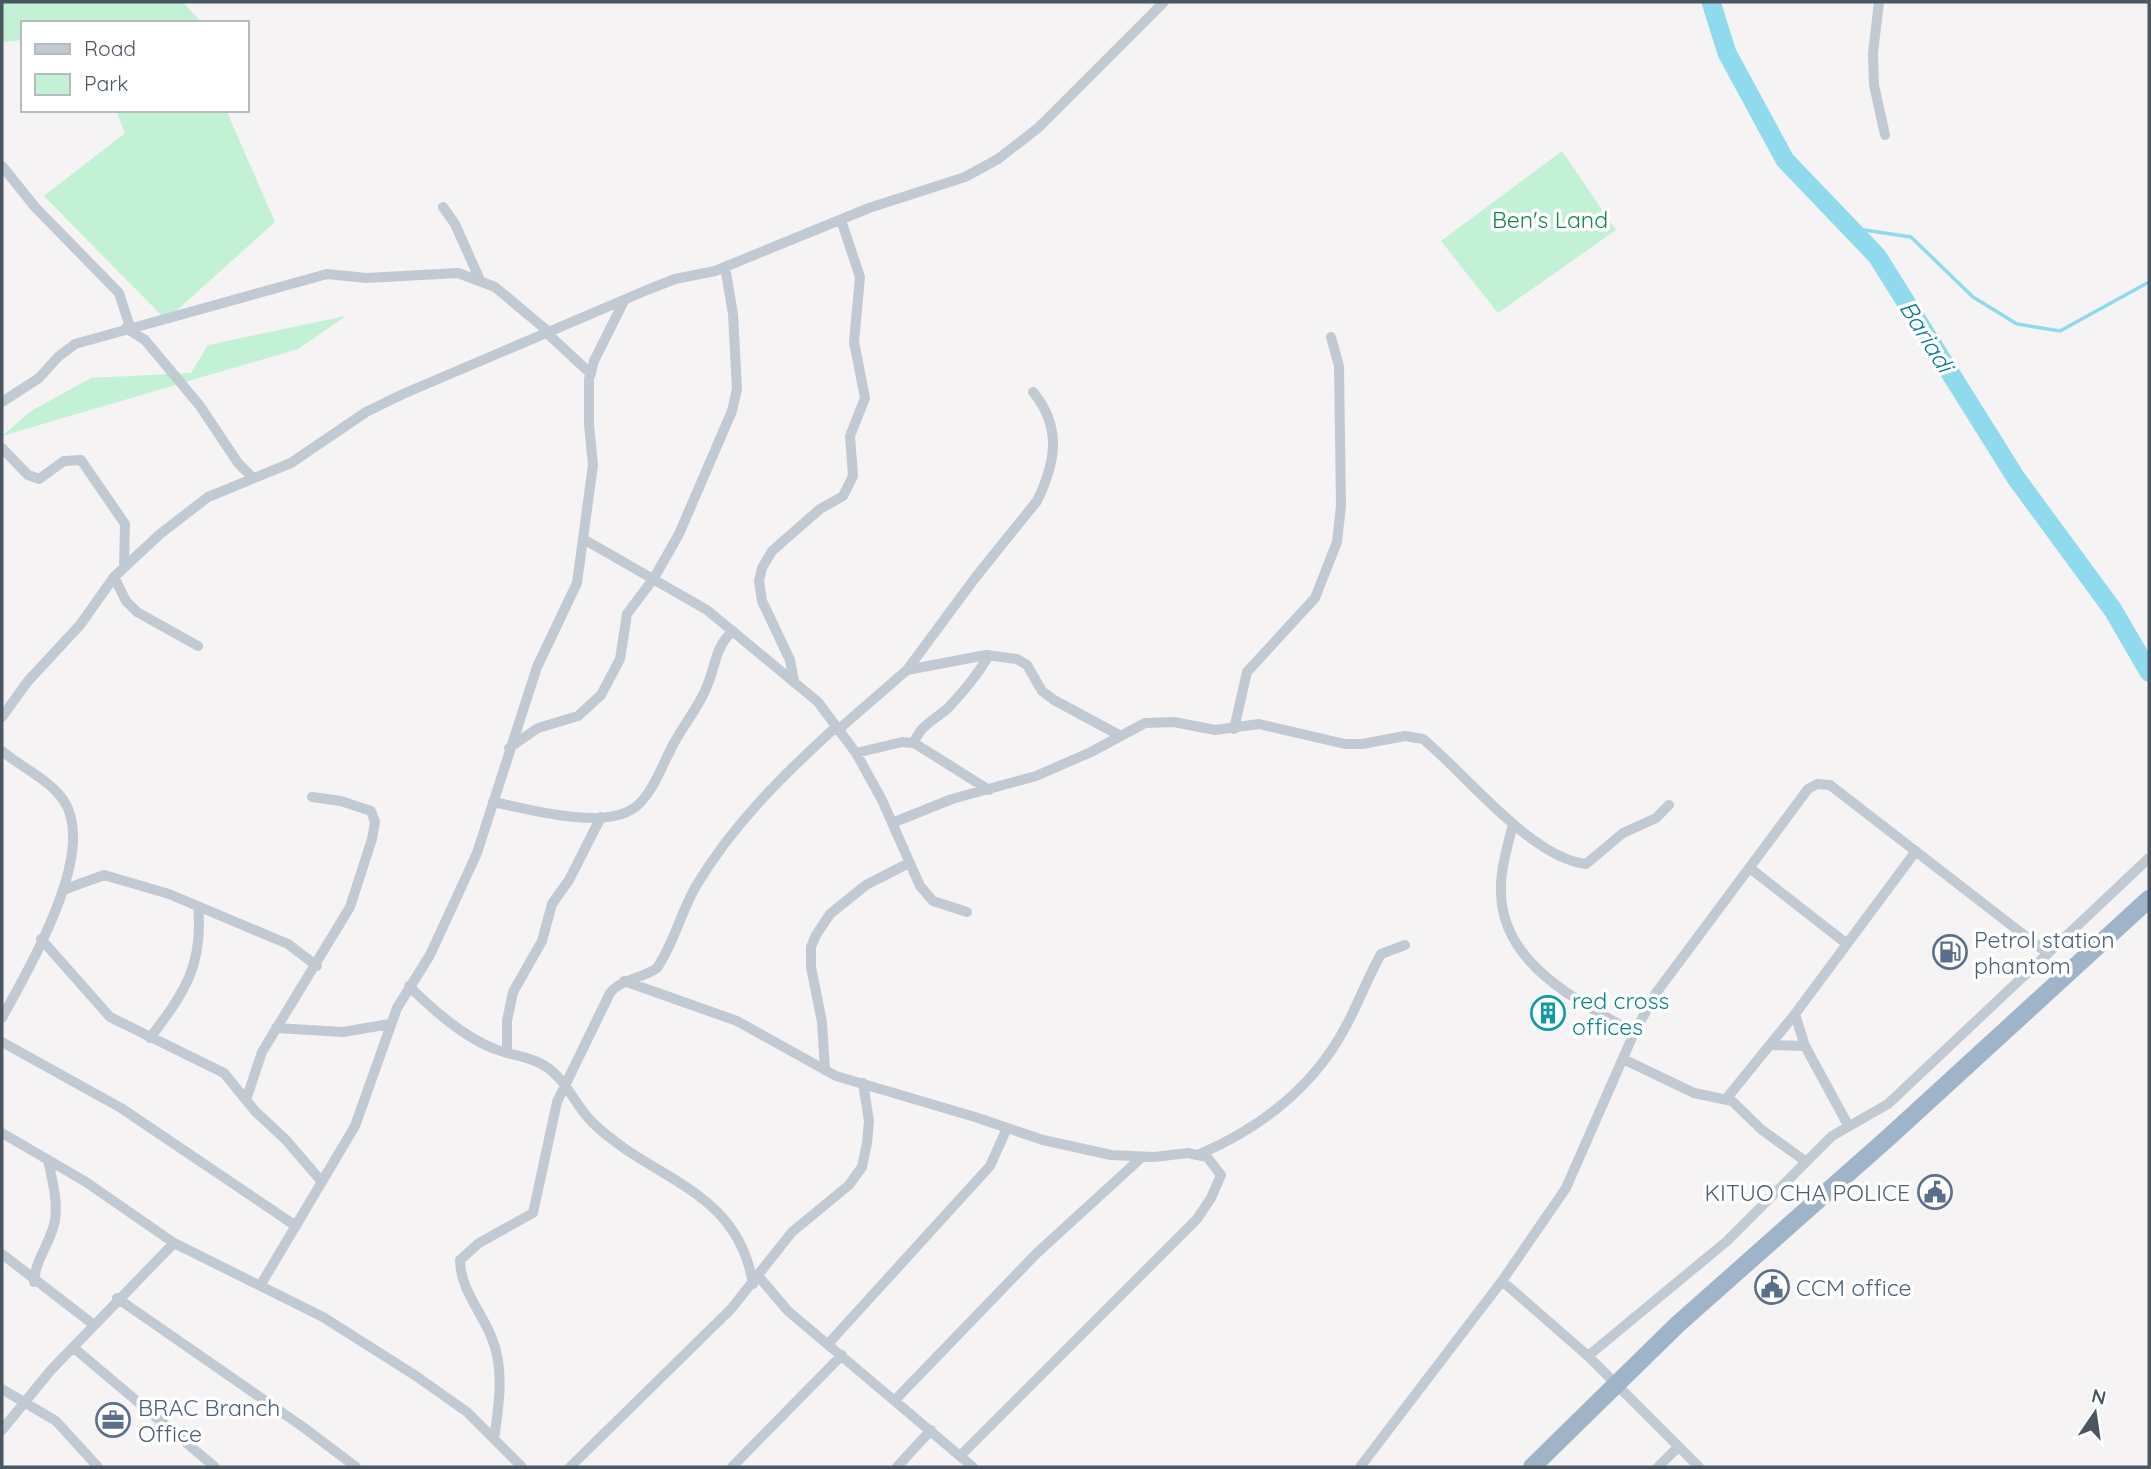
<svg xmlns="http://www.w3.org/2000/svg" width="2151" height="1469" viewBox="0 0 2151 1469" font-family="Quicksand,sans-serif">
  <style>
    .green { fill: #c3f1d5 }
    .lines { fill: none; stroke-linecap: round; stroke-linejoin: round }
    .stream { stroke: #90daee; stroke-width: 3.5 }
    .river { stroke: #90daee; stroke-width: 19 }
    .minor { stroke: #c1cad2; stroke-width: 10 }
    .trunk { stroke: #9fb4c9; stroke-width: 18 }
    .labels { text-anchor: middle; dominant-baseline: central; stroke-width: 7; stroke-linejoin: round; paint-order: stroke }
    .park-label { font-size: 23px; fill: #17864f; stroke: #fff }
    .service-label { font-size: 23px; fill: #4e5e75; stroke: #fff; text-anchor: start }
    .culture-label { font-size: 23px; fill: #0d838f; stroke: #fff; text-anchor: start }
    .water-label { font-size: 24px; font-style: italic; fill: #0c7c9b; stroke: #fff }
  </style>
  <rect width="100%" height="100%" fill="#f5f3f3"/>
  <path class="green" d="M2 2H183L200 21 23 23V40L2 42Z
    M116 110H226L275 222 166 320 44 196 125 133Z
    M1562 151 1616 230 1498 313 1441 241Z
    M346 316 298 349 2 436 31 411 91 378 191 373 208 345Z"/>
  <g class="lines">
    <path class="stream" d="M1851 228 1911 237 1973 297 2017 324 2060 331 2149 282"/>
    <path class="river" d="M1711 2 1727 53 1785 160 1877 256 2016 478 2113 610 2149 672"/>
    <path class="minor" d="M1879 2 1873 53 1874 85 1885 135
      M2 166 35 207 119 293 130 327
      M443 207 455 224 480 280
      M126 328 145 340 200 406 238 463 253 478
      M548 334 591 374
      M2 402 39 378 58 357 75 344 327 274 366 278 458 273 495 287 550 333
      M2 448 28 475 39 479 64 461 81 460 125 524 124 566
      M585 540 707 610 818 702 856 753 882 800 920 886 933 901 967 912
      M114 577 126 601 137 612 198 646
      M907 670 975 578 1037 501C1056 462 1062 427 1033 392
      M794 681 790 660 762 601 759 581 762 568 772 551 820 509 843 496 853 476 850 436 865 398 854 342 860 277 841 220
      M2 717 28 681 80 625 114 577 160 534 208 497 291 463 366 412 403 394 647 290 675 279 715 271 869 208 965 177 998 159 1038 128 1164 2
      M839 729 907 670 986 655 1017 659 1027 665 1042 691 1054 700 1119 735
      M1234 729 1247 672 1315 598 1337 542 1341 506 1339 366 1331 337
      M914 743C920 725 935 720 948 708 964 691 977 676 989 655
      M509 748 538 728 578 716 601 695 620 659 627 614 654 578 679 534 732 411 737 389 733 314 725 267
      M2 751C21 767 50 780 64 801 98 853 28 969 2 1018
      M856 753 902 742 914 743 989 790
      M493 802C529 809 610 833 639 804 655 788 663 763 674 743 683 726 696 710 704 693 716 670 713 648 733 631
      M892 823 952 799 1036 776 1091 752 1145 723 1174 722 1215 730 1259 724 1345 744H1362L1405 736 1423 739C1467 775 1531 858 1586 864L1623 833 1656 818 1669 805
      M1513 824C1508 845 1500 870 1501 892 1502 966 1580 1001 1634 1033
      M1751 869 1847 944
      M63 890 104 875 169 894 288 944 317 966
      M41 939 110 1017 224 1073 255 1111 286 1140 322 1182
      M624 981 737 1021 836 1076 975 1117 1043 1140 1111 1155 1154 1157 1188 1153 1207 1157 1221 1175 1211 1198 1197 1219 960 1456
      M409 986C433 1010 463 1037 495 1049 512 1056 530 1056 545 1066 567 1080 575 1106 593 1123 653 1181 737 1188 753 1284
      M1795 1014 1805 1046 1848 1125
      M276 1028 343 1032 390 1024
      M150 1038C184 993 204 965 198 906
      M2 1042 121 1108 296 1226
      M1770 1045 1805 1046
      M507 1053V1021L513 992 542 941 552 904 569 880 601 817
      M1623 1059 1694 1093 1732 1101 1762 1130 1805 1161
      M825 1070 822 1022 811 967V947L816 935 830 914 866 885 909 863
      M1726 1099 1795 1014 1916 851
      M246 1100 262 1052 350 907 372 839 375 822 371 811 341 801 312 797
      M2 1133 86 1182 174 1243 323 1317 416 1376 467 1412 522 1467
      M1200 1154C1262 1127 1314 1087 1346 1026 1359 1002 1368 977 1381 954L1405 945
      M2 1254 94 1325
      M759 1277 788 1311 973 1467
      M1502 1281 1588 1356 1699 1467
      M34 1282C35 1259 52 1241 55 1220 58 1201 52 1179 48 1160
      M260 1286 355 1126 397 1008 430 955 477 853 537 667 577 583 593 465 589 425V379L594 361 624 301
      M117 1298 303 1427 356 1467
      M828 1344 990 1166 1007 1128
      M74 1348 215 1467
      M1588 1356 1727 1241 1832 1136 1888 1104 2149 858
      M2 1389 56 1421 98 1467
      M896 1399 1037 1253 1142 1157
      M2 1430 51 1370 174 1243
      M494 1439C499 1405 505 1368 491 1336 480 1310 460 1288 460 1260L479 1243 533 1213 557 1102 610 993C622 978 642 979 657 968 674 943 681 912 696 886 733 824 784 774 837 726
      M570 1467 731 1309 792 1232 849 1185 862 1167 867 1143 869 1121 863 1083
      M732 1467 842 1355
      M897 1467 931 1430
      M1360 1467 1502 1281 1566 1188 1634 1033 1656 993 1808 789 1817 784 1830 785 2046 952
      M1658 1467 1678 1447"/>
    <path class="trunk" d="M1532 1467 1678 1324 1889 1137 2149 899"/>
  </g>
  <defs>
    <g id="fuel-ring" transform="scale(1.75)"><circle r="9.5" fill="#fff" stroke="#5c6f8a" stroke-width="1.5"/><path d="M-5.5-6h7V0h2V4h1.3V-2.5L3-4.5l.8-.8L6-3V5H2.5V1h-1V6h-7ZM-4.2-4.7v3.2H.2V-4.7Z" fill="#5c6f8a"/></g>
    <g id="building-ring" transform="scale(1.75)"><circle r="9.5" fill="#fff" stroke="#0f9aa8" stroke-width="1.5"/><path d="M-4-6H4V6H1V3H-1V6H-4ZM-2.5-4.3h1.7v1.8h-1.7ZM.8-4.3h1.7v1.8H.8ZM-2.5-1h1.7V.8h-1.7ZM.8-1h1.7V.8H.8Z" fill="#0f9aa8"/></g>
    <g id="civic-ring" transform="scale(1.75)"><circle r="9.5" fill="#fff" stroke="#5c6f8a" stroke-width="1.5"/><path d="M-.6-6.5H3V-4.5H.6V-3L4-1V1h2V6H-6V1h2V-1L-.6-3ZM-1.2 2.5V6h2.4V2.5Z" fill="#5c6f8a"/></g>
    <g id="office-ring" transform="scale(1.75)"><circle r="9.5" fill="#fff" stroke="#5c6f8a" stroke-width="1.5"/><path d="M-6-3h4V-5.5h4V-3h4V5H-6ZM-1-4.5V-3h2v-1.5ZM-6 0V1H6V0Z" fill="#5c6f8a"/></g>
  </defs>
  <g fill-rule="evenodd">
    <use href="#fuel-ring" x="1950" y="952"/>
    <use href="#building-ring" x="1548" y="1013"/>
    <use href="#civic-ring" x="1935" y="1192"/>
    <use href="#civic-ring" x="1772" y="1287"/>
    <use href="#office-ring" x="113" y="1420"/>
  </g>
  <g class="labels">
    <g class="park-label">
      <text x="1550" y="219">Ben's Land</text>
    </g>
    <g class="service-label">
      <text x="1974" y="939">Petrol station<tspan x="1974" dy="26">phantom</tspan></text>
      <text x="1910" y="1192" text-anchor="end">KITUO CHA POLICE</text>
      <text x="1796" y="1287">CCM office</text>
      <text x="138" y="1407">BRAC Branch<tspan x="138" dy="26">Office</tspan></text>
    </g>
    <g class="culture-label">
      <text x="1572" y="1000">red cross<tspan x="1572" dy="26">offices</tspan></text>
    </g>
    <g class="water-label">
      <text transform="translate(1927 336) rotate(58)">Bariadi</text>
    </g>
  </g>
  <rect width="2151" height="1469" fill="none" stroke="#4a5661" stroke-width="7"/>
  <rect x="21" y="21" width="228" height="91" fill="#ffffff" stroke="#b7bbc0" stroke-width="2"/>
  <rect x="35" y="44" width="35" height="10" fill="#c1cad2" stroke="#b7bbc0" stroke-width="2"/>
  <text x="84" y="56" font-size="21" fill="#4a5661">Road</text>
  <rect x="35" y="74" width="35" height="21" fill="#c3f1d5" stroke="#b7bbc0" stroke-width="2"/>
  <text x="84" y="91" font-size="21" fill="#4a5661">Park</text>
  <g transform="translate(2095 1413) rotate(13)" stroke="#ffffff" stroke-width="5" paint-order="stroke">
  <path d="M0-5L12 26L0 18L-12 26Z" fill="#4a5661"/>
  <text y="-10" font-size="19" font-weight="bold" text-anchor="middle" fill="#4a5661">N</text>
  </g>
</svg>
